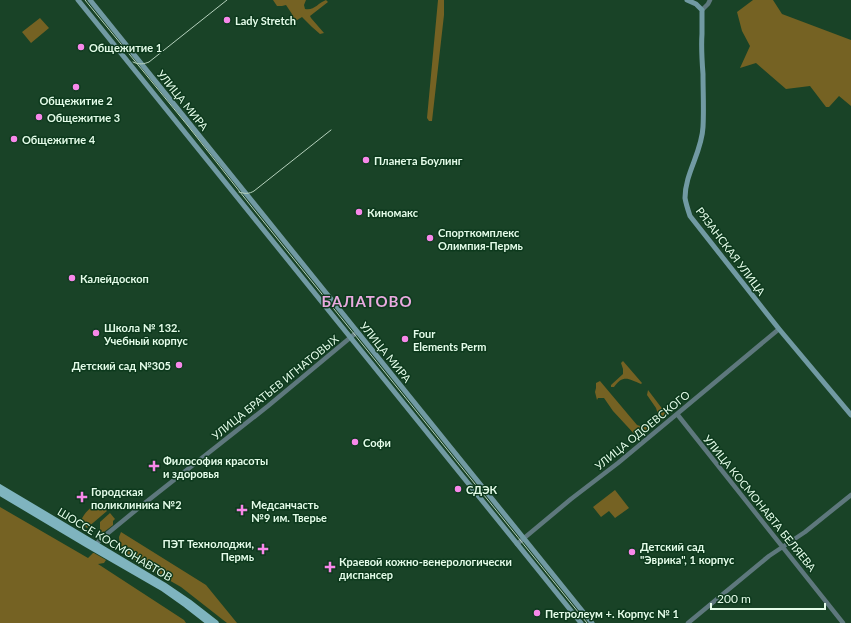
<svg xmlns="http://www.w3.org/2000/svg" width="851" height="623" viewBox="0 0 851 623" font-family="Lato,sans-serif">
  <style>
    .green { fill: #756223 }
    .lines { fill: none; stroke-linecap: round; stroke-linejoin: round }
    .tertiary { stroke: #5e787d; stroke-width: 4.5 }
    .secondary { stroke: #719aa3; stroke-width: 5 }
    .primary { stroke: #7fb4bf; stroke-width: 5.5 }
    .tram { stroke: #b5d1bc; stroke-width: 1 }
    .poi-dot { fill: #f888ea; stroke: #0d391d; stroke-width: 1.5 }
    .labels { text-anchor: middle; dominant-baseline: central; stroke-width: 3; stroke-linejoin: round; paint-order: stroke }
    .poi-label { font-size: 11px; font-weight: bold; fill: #e4fce9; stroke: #0d391d; text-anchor: start }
    .street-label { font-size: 11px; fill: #e4fce9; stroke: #0d391d }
    .district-label { font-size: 15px; font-weight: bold; letter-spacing: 1px; fill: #e9aadf; stroke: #0d391d }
  </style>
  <rect width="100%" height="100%" fill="#194327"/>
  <path class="green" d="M273 0H306L304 5 305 9C314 11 318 3 326 0L328 2 310 16 311 18 324 33 320 34 312 27 302 17 294 22 290 17 292 14 286 5 282 6H277Z
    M438 0H444V15L432 121H429L427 118Z
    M753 0H773L782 14 851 40V106L839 96 829 107H826L810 86 786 89 756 63 740 68 750 46 742 31 737 12Z
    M40 18 49 28 31 43 22 32Z
    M623 361 642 383 641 384C629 379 623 374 614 387H611V385L623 374V369L621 363Z
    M600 381 637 425 643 427H647L648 430 638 438 613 411 604 398H598L597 400 595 392 596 388V383Z
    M648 390 667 415 653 428 650 426 658 414 656 408 647 395Z
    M615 490 629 508 615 518 609 511 601 517 593 507Z
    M97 502 107 511 87 528 81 522C83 513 90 509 97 502Z
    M0 507 88 558 93 553H94L106 560 104 563 98 564 184 620 186 623H0Z
    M110 513 115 519 113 521V525L100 535V522Z
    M121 532 206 585 237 623H227L181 587 139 563 120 548 119 537Z"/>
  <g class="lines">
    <path class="tertiary" d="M702 10 708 4 710 0
      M677 414 843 623
      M517 544 571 499 618 463 779 329
      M95 545 102 538 141 506 268 406 357 332
      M688 623 769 556 805 532 851 495"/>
    <path class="secondary" d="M78 0 581 623
      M90 0 592 623
      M687 0 696 4 702 10C702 18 702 26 702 34 701 48 702 61 703 74 703 92 704 109 703 127 702 152 685 173 685 198 686 204 688 210 690 216L779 329 851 415"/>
    <path class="primary" d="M0 487 164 585 189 602 216 623
      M0 493 87 545 162 588 186 605 209 623"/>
    <path class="tram" d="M85 0 188 126 251 206 587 623
      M133 62C139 65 144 64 149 62L227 0
      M239 192C245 194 249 194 254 191L331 130"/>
  </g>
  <g class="poi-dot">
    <circle cx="227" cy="20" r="4"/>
    <circle cx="81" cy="47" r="4"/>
    <circle cx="76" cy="87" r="4"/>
    <circle cx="39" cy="117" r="4"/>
    <circle cx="14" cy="139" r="4"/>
    <circle cx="366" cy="160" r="4"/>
    <circle cx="359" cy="212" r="4"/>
    <circle cx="430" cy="238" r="4"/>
    <circle cx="72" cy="278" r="4"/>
    <circle cx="96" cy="333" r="4"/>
    <circle cx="405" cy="339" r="4"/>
    <circle cx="179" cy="365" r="4"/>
    <circle cx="355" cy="442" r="4"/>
    <path d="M152 460h4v4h4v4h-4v4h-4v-4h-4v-4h4z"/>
    <circle cx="458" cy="489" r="4"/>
    <path d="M80 491h4v4h4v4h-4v4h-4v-4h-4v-4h4z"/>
    <path d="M240 504h4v4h4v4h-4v4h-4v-4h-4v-4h4z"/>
    <path d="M261 543h4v4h4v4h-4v4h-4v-4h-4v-4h4z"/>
    <circle cx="632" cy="552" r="4"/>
    <path d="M328 561h4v4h4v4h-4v4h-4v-4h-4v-4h4z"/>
    <circle cx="537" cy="613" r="4"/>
  </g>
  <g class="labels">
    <g class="poi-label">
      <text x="235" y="20">Lady Stretch</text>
      <text x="89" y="47">Общежитие 1</text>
      <text x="76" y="100" text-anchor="middle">Общежитие 2</text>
      <text x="47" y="117">Общежитие 3</text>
      <text x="22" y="139">Общежитие 4</text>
      <text x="374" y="160">Планета Боулинг</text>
      <text x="367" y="212">Киномакс</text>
      <text x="438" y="232">Спорткомплекс<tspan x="438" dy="13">Олимпия-Пермь</tspan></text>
      <text x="80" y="278">Калейдоскоп</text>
      <text x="104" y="327">Школа № 132.<tspan x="104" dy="13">Учебный корпус</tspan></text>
      <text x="413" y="333">Four<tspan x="413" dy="13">Elements Perm</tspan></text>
      <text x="171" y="365" text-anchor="end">Детский сад №305</text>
      <text x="363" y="442">Софи</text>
      <text x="163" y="460">Философия красоты<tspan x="163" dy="13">и здоровья</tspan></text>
      <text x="466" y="489">СДЭК</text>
      <text x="91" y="491">Городская<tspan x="91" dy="13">поликлиника №2</tspan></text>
      <text x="251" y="504">Медсанчасть<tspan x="251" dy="13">№9 им. Тверье</tspan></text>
      <text x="254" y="543" text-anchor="end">ПЭТ Технолоджи,<tspan x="254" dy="13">Пермь</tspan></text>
      <text x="640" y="546">Детский сад<tspan x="640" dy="13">"Эврика", 1 корпус</tspan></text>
      <text x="339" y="561">Краевой кожно-венерологически<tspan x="339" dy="13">диспансер</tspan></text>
      <text x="545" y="613">Петролеум +. Корпус № 1</text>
    </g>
    <g class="street-label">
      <text transform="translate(183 100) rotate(51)">УЛИЦА МИРА</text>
      <text transform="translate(731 251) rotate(53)">РЯЗАНСКАЯ УЛИЦА</text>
      <text transform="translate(386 352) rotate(51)">УЛИЦА МИРА</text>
      <text transform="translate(275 387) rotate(-39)">УЛИЦА БРАТЬЕВ ИГНАТОВЫХ</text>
      <text transform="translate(642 430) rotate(-39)">УЛИЦА ОДОЕВСКОГО</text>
      <text transform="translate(760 503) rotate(51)">УЛИЦА КОСМОНАВТА БЕЛЯЕВА</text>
      <text transform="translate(115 544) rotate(31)">ШОССЕ КОСМОНАВТОВ</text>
    </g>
    <g class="district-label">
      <text x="367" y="301">БАЛАТОВО</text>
    </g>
  </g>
  <path d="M711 603v6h114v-6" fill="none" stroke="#e4fce9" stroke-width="2"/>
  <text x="717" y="603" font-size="12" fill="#e4fce9" stroke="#0d391d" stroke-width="3" paint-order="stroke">200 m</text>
</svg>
